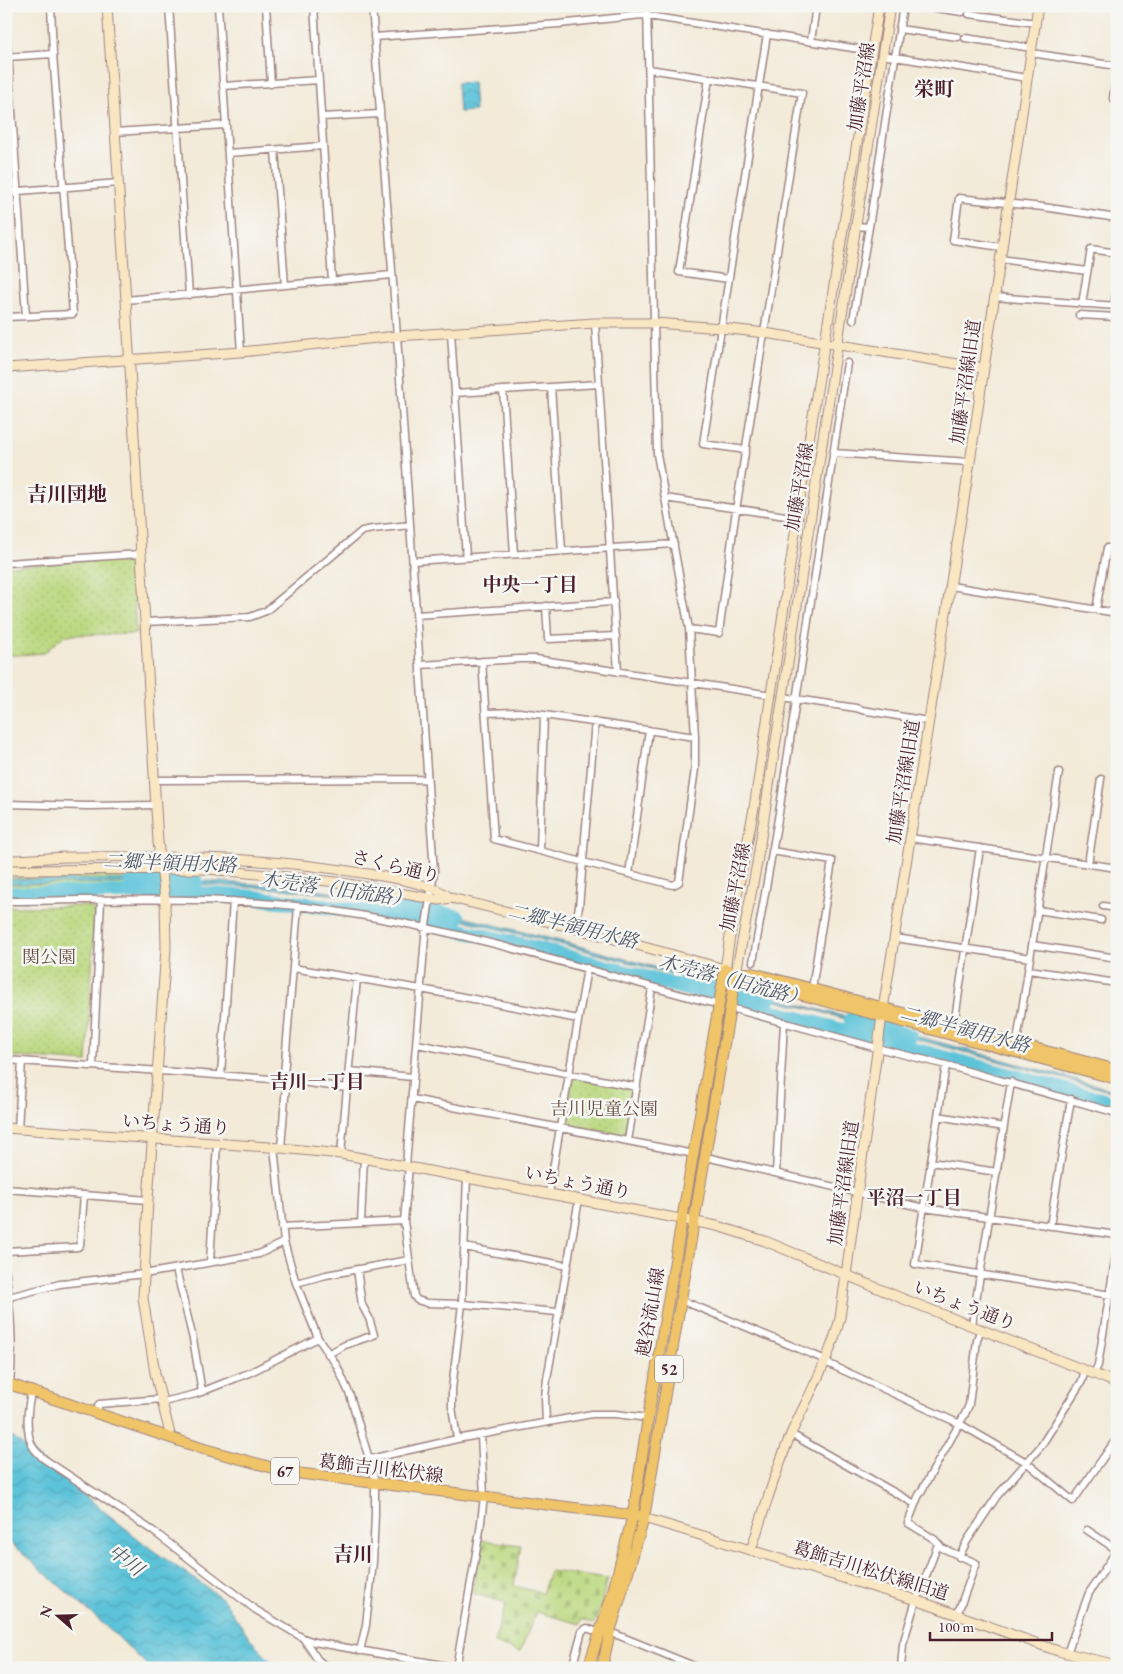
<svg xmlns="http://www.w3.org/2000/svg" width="1123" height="1674" viewBox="0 0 1123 1674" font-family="'EB Garamond','Noto Serif JP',serif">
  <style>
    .cemetery { fill: url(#cemetery-stones); stroke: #827c54 }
    .park { fill: url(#park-dots); stroke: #827c54 }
    .water { fill: url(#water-waves); stroke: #537182 }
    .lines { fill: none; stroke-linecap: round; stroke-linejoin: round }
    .river { stroke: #5cc3d9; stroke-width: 15 }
    .street-casing { stroke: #9e8482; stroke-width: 9 }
    .secondary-casing { stroke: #9e8482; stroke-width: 11 }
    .primary-casing { stroke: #9e8482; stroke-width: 12 }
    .street { stroke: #fff; stroke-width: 6 }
    .secondary { stroke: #f9e7c3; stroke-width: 9 }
    .primary { stroke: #f0c469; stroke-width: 10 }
    .labels { text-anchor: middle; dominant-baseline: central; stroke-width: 5; stroke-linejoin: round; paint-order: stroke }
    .shield { fill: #f6f6f2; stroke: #7e6067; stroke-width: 1 }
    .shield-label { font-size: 16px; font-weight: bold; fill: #4a1f2b }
    .street-label { font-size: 18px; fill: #4a1f2b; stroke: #f6f6f2 }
    .park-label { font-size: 18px; fill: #664d40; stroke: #f6f6f2 }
    .neighbourhood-label { font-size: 19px; font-weight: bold; fill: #4a1f2b; stroke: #f6f6f2 }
    .water-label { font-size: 19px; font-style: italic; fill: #505868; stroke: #f6f6f2 }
    .quarter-label { font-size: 20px; font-weight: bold; fill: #4a1f2b; stroke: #f6f6f2 }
  </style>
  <defs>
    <pattern id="cemetery-stones" width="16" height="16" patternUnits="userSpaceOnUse" patternTransform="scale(1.25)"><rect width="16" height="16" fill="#bad87e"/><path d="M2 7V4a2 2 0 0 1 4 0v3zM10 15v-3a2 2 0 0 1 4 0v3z" fill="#a1b96d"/></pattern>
    <pattern id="park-dots" width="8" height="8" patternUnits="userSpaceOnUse" patternTransform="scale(1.25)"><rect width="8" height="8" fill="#bad87e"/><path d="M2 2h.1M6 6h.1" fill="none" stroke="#a1b96d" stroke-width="1.8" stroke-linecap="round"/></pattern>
    <pattern id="water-waves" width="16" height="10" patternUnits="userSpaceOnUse" patternTransform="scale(1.25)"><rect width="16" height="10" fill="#5cc3d9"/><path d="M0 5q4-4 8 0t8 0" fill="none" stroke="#52a7ba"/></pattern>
  </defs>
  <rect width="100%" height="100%" fill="#f6f6f2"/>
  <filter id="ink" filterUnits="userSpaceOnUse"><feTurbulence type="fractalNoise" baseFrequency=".02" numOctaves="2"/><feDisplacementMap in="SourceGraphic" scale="10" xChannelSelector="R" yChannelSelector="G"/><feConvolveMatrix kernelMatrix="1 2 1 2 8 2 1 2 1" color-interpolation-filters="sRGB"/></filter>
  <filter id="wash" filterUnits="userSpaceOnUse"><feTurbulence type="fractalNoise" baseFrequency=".0096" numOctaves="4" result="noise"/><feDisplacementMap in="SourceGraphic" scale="20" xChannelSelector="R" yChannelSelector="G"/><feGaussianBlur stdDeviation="1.12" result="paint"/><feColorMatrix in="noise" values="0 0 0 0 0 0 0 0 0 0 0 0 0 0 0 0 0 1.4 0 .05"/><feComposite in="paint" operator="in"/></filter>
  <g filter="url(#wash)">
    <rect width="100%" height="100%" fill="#f3ead8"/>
    <path class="cemetery" d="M481 1540 521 1545 514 1586 542 1593 550 1571 608 1579 597 1619 593 1624 582 1619 580 1624 536 1612 520 1652 494 1643 506 1603 472 1593Z"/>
    <path class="park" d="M132 558 136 634 65 635 44 653 6 656 7 566Z
      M154 875 157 897 6 898V877Z
      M88 906 95 911 87 1062 6 1056V907Z
      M576 1078 630 1089 632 1091 625 1134 622 1135 568 1125 566 1121 572 1080Z"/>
    <path class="water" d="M473 82 475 111 459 112 457 83Z
      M6 879 152 880V883L6 884Z
      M176 879 282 886 347 894 418 906V909L346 896 282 889 175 883Z
      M438 911 568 943 705 981V983L568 946 438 914Z
      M753 992 869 1023 868 1026 811 1009 750 995Z
      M891 1029 1117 1091V1093L890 1032Z
      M6 1432 151 1549 222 1598 252 1641 277 1668H150L116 1635 6 1539Z"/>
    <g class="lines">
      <path class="river" d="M131 881 196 882
        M6 894 174 892 250 897 399 916 535 948 1117 1104
        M398 904 458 917
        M686 976 770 998
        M851 1019 910 1036"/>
    </g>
  </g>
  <g filter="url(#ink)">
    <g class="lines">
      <g class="street-casing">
        <path id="street" d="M169 6 189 295
          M218 6 241 352
          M266 6 271 84
          M314 6 332 281
          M372 6 397 336 434 872 426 925 406 1165
          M923 6 962 12
          M969 14 1036 23
          M6 24 26 316
          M899 29 958 37
          M374 37 559 24 642 15 872 51
          M965 38 1032 48
          M811 41 816 6
          M1031 53 1117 66
          M882 55 1027 78
          M6 57 53 54
          M649 69 802 93 736 510 719 633 689 629
          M1117 71 1113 98H1117
          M709 78 679 272 729 279
          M223 86 319 80
          M322 117 380 114
          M115 132 225 125
          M275 150 285 285
          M228 153 323 146
          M6 192 119 183
          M856 226 869 227 903 6
          M1001 247 953 240 959 198 1043 207 1117 218
          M1000 259 1087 271
          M994 297 1117 306
          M126 300 392 275
          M1082 304 1091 249 1117 253
          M1114 305 1117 285
          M1079 315 1117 317
          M6 317 73 314 53 54 51 6
          M853 320 869 227
          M595 323 618 672
          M451 333 466 557
          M551 387 562 551
          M503 390 514 554
          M455 393 599 384
          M746 450 703 444 767 34
          M833 453 970 462
          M665 498 799 518
          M413 561 674 544
          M6 563 140 554
          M951 586 1117 613
          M546 606 548 639 616 636
          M1096 610 1107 548 1117 549
          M416 615 614 602
          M145 622 250 617 266 611 362 531 373 529 410 525
          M482 661 494 839 540 851 544 715 519 712 486 713
          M420 665 520 659H536L772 695
          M782 697 856 708 862 710 928 721
          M544 715 695 737
          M155 780 427 779
          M6 804 88 806 156 805
          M910 838 1117 868
          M540 851 673 885 679 882 695 769V737L689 629 657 454 647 6
          M772 851 832 861 812 989
          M1088 864 1101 779
          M629 874 649 730
          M6 901C122 900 239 894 353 914 478 934 598 974 720 1005
          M1103 906 1117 908
          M1038 910 1101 920
          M574 928 579 907 595 722
          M895 938 1030 958
          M1032 945 1117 958
          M753 962 779 813 847 363
          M293 968 421 989 578 1019
          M1029 970 1117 983
          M731 1008 877 1048 946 1065 1117 1113
          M954 1026 980 848
          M1017 1042 1059 772
          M417 1044 637 1087
          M6 1060 285 1080 347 1088
          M946 1065 915 1264 1117 1296
          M93 1066 101 900
          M349 1071 413 1077
          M221 1075 233 901
          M412 1099 694 1154
          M938 1116 1004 1127
          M18 1129 22 1061
          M628 1141 652 988
          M274 1147 284 1242 296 1283 318 1338 337 1366 350 1395 372 1469 375 1483V1514L373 1562 366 1625 360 1651
          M281 1148 286 1085 284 1075 298 907
          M341 1154 357 978
          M706 1157 924 1208 1117 1235
          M931 1162 997 1172
          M409 1166 404 1221 414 1296 417 1300 427 1303 462 1304 558 1312
          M776 1173 784 1022
          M6 1189 148 1200
          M549 1193 587 968
          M361 1223 364 1157
          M1050 1226 1071 1099
          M282 1227 404 1221
          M464 1247 568 1266
          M6 1251 78 1247 80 1245 84 1195
          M210 1262 217 1143
          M176 1269 193 1339 202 1392
          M6 1272C10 1309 14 1346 10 1384
          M296 1283 326 1275 409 1260
          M9 1297 60 1284 144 1274 259 1254 284 1242
          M681 1300 826 1360
          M972 1325 1011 1082
          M328 1354 345 1345 374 1335 369 1318 362 1305 357 1269
          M825 1362 960 1424 1026 1462 1073 1501 1117 1438
          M1094 1374 1098 1365 1117 1248
          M32 1391C27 1407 25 1433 33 1447 35 1451 40 1455 44 1459L153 1531 256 1610 303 1638 314 1642 459 1668
          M163 1402 196 1394 249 1373 318 1338
          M96 1413 99 1404 162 1399
          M546 1422 545 1397 547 1379 579 1199
          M791 1434 915 1504
          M457 1439 452 1407V1389L462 1304 467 1177
          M370 1459 457 1439 592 1414H615L648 1418
          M1087 1530 1117 1550
          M959 1557 967 1541 997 1496 1041 1446 1082 1381 1085 1370
          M917 1600 938 1544
          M957 1615 976 1563 942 1548 934 1539 908 1523 918 1497 965 1414 969 1405 977 1340 981 1328
          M610 1632 699 1668
          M303 1638 318 1660 328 1668
          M1067 1653 1089 1593 1117 1550
          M456 1668 480 1530 484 1497 481 1435
          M572 1668 582 1631 587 1628 600 1633
          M901 1668 903 1644 916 1600"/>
      </g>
      <g class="secondary-casing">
        <path id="secondary" d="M107 6 126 300 158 842 165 899 166 949 148 1200 143 1298 155 1373 171 1438
          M6 368 241 352 397 336 595 323H655L721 328 765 333 983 368
          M6 860C29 860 52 857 74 857 173 856 271 857 368 874 393 878 431 883 451 898
          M6 870 208 869 337 882 439 900 451 898 574 928 725 969 733 916 754 808 808 446 879 6
          M736 973 757 863 890 6
          M6 1128 281 1148 341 1154 717 1226 765 1241 906 1300 1117 1383
          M644 1518 916 1600 1058 1651 1117 1665
          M751 1550C764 1511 775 1472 791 1434 808 1396 830 1359 840 1318L883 1009 970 462 1038 6"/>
      </g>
      <g class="primary-casing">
        <path id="primary" d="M738 973H752L1117 1070
          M6 1383 204 1449 288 1472 638 1516
          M588 1668 612 1595 633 1515 648 1418 725 969 750 981 1117 1079
          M602 1668 610 1632 644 1518 736 973"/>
      </g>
      <use href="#street" class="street"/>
      <use href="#secondary" class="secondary"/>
      <use href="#primary" class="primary"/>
    </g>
  </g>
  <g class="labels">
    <g class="shield">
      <rect x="655" y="1355.5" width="28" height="27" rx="4"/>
      <rect x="271" y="1457.5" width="28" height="27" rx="4"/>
    </g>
    <g class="shield-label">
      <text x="669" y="1369">52</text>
      <text x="285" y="1471">67</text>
    </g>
    <g class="street-label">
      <text transform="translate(861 87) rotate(-81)">加藤平沼線</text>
      <text transform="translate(965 382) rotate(-82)">加藤平沼線旧道</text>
      <text transform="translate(799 487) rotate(-80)">加藤平沼線</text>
      <text transform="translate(903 782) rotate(-81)">加藤平沼線旧道</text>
      <text transform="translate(396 866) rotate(13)">さくら通り</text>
      <text transform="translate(735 887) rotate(-79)">加藤平沼線</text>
      <text transform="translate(176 1124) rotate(4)">いちょう通り</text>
      <text transform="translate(578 1182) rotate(11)">いちょう通り</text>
      <text transform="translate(843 1183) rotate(-82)">加藤平沼線旧道</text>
      <text transform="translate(965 1305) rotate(21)">いちょう通り</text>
      <text transform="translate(650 1312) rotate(-80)">越谷流山線</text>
      <text transform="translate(381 1468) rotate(7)">葛飾吉川松伏線</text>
      <text transform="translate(871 1570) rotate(17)">葛飾吉川松伏線旧道</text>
    </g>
    <g class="park-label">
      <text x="49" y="956">関公園</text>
      <text x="604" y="1108">吉川児童公園</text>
    </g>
    <g class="neighbourhood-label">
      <text x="530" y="584">中央一丁目</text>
      <text x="317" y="1081">吉川一丁目</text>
      <text x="914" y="1197">平沼一丁目</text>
    </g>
    <g class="water-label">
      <text transform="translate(170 863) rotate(2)">二郷半領用水路</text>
      <text transform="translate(336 889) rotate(8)">木売落（旧流路）</text>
      <text transform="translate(573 926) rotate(14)">二郷半領用水路</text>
      <text transform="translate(733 980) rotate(15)">木売落（旧流路）</text>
      <text transform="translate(965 1029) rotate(15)">二郷半領用水路</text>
      <text transform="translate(126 1560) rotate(38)">中川</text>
    </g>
    <g class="quarter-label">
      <text x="934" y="89">栄町</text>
      <text x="67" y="494">吉川団地</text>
      <text x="353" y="1554">吉川</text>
    </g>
  </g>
  <rect width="1123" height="1674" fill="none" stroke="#f6f6f2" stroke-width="25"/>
  <g transform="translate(58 1616) rotate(290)" stroke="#f6f6f2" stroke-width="4" paint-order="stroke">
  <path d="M0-4L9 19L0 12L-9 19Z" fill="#4a1f2b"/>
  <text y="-8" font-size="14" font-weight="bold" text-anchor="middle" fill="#4a1f2b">N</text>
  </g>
  <path d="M930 1632v8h122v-8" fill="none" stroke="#4a1f2b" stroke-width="2.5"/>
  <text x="938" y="1632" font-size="15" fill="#4a1f2b" stroke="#f6f6f2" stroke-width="4" paint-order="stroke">100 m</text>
</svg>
